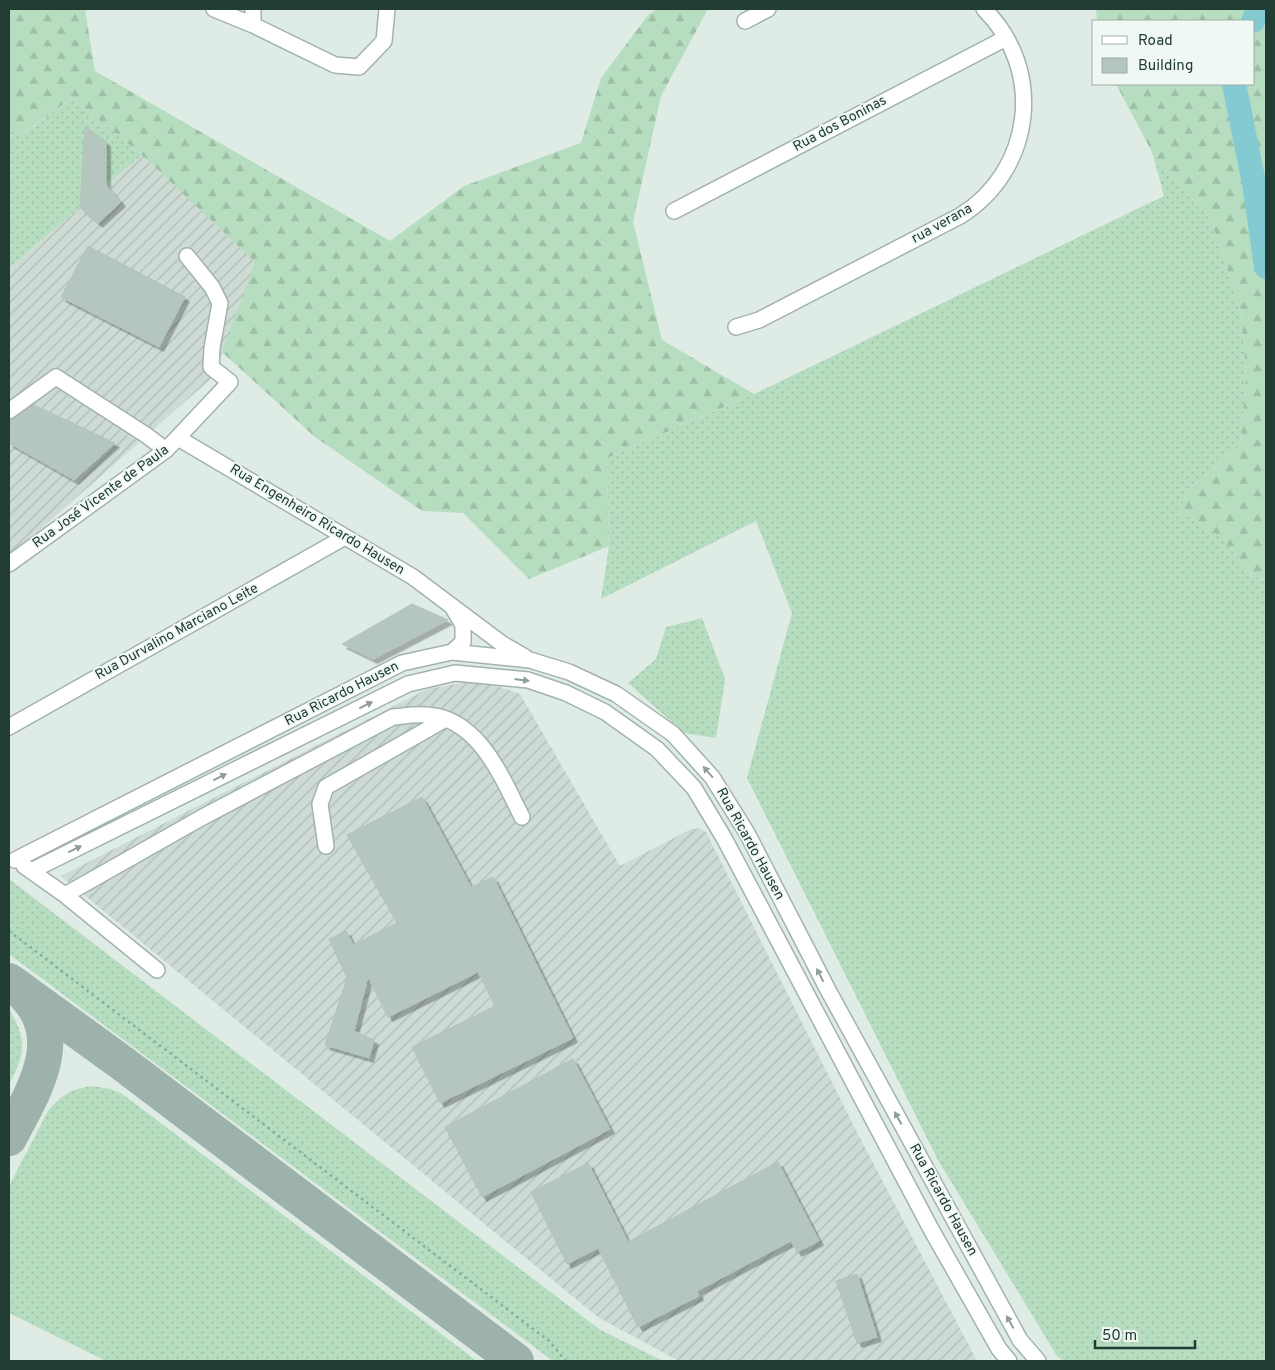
<svg xmlns="http://www.w3.org/2000/svg" width="1275" height="1370" viewBox="0 0 1275 1370" font-family="Overpass,sans-serif">
  <style>
    .industrial { fill: url(#industrial-furrows) }
    .grass { fill: url(#grass-dots) }
    .forest { fill: url(#forest-firs) }
    .lines { fill: none; stroke-linecap: round; stroke-linejoin: round }
    .river { stroke: #84cad3; stroke-width: 24 }
    .taxiway { stroke: #9cb2aa; stroke-width: 36 }
    .building { fill: #b4c6be; stroke: #b1c5bc; filter: url(#shadow) }
    .minor-casing { stroke: #a2b3ac; stroke-width: 18 }
    .path { stroke: #7eb09e; stroke-width: 2.5; stroke-dasharray: 2.5 4; stroke-linecap: butt }
    .minor { stroke: #fff; stroke-width: 15 }
    .oneway { fill: #909e99 }
    .labels { text-anchor: middle; dominant-baseline: central; stroke-width: 4; stroke-linejoin: round; paint-order: stroke }
    .street-label { font-size: 14px; fill: #203c33; stroke: #f0f8f3 }
  </style>
  <defs>
    <pattern id="industrial-furrows" width="10" height="10" patternUnits="userSpaceOnUse" patternTransform="scale(1.25)"><rect width="10" height="10" fill="#cddbd4"/><path d="M-1 1l2-2M0 10L10 0M9 11l2-2" fill="none" stroke="#b0bdb6"/></pattern>
    <pattern id="grass-dots" width="8" height="8" patternUnits="userSpaceOnUse" patternTransform="scale(1.25)"><rect width="8" height="8" fill="#b7ddc0"/><path d="M2 2h.1M6 6h.1" fill="none" stroke="#9dbfa5" stroke-width="1.8" stroke-linecap="round"/></pattern>
    <pattern id="forest-firs" width="22" height="20" patternUnits="userSpaceOnUse" patternTransform="scale(1.25)"><rect width="22" height="20" fill="#b7ddc0"/><path d="M5 1l3.5 6h-7zM16 11l3.5 6h-7z" fill="#9dbfa5"/></pattern>
    <filter id="shadow"><feDropShadow dx="4.5" dy="4.5" stdDeviation="0" flood-color="#0004"/></filter>
  </defs>
  <rect width="100%" height="100%" fill="#dfebe5"/>
  <path class="industrial" d="M142 155 256 262 213 377 33 536 9 553V268Z
    M467 682 492 684 520 694 620 866 689 830 699 828 706 832 859 1136 977 1361H679L599 1318 61 876 427 689Z"/>
  <path class="grass" d="M72 98 142 155 106 185V143L85 127 80 207 9 268V130L24 133Z
    M1152 152 1211 220 1241 311 1246 377 1240 446 1189 489 1179 512 1221 536 1252 576 1266 579V1361H1063L1057 1356 938 1160 747 778 792 613 756 521 601 599 609 546 607 458 754 394 1164 196Z
    M702 618 725 679 716 738 684 733 628 683 656 659 666 627Z
    M9 879 599 1329 663 1361H553L9 954Z
    M9 1009C28 1040 25 1054 9 1085Z
    M93 1086 110 1089 121 1093 477 1361H106L9 1313V1186L48 1111C61 1095 73 1088 93 1086Z"/>
  <path class="forest" d="M9 9H85L95 71 390 241 464 186 581 143 601 78 649 14 657 9H708L661 96 633 222 662 340 754 394 607 458 609 546 529 579 463 513 422 511 315 437 222 352 255 262 142 155 72 98 23 133 9 130Z
    M1096 9H1266V579L1252 576 1220 536 1179 512 1189 489 1240 446 1246 377 1241 311 1211 220 1152 152 1116 84H1254V21H1097Z"/>
  <g class="lines">
    <path class="river" d="M1253 21 1258 9
      M1234 84 1254 183 1266 267"/>
    <path class="taxiway" d="M9 981 122 1063 516 1361
      M9 1138C31 1095 69 1039 25 995"/>
  </g>
  <path class="building" d="M85 126 106 142V185L121 202 98 223 80 207Z
    M88 246 185 297 159 347 61 297Z
    M34 405 115 443 74 480 9 443V420Z
    M412 604 448 620 373 659 342 644Z
    M422 797 471 887 493 877 573 1038 440 1103 412 1047 495 1006 478 972 388 1017 368 977 354 1031 374 1040 369 1058 325 1045 347 978 329 939 346 931 353 945 397 923 347 835Z
    M573 1059 610 1129 482 1197 445 1127Z
    M778 1162 819 1241 797 1252 791 1241 697 1291 699 1296 638 1327 598 1248 567 1264 531 1192 588 1163 628 1242Z
    M857 1274 877 1337 857 1343 836 1281Z"/>
  <g class="lines">
    <g class="minor-casing">
      <path id="minor" d="M214 9 253 25 335 65 359 67 384 41 387 9
        M253 9V25
        M745 21 768 9
        M674 211 1006 38
        M736 327 759 320 960 216C1033 171 1046 70 984 9
        M9 411 56 377 146 435 166 450
        M178 438 413 577 501 643 525 657
        M9 564 166 450 230 382 211 367 212 348 220 303 212 287 187 256
        M452 652 463 642V625L454 610
        M9 727 345 537
        M326 846 320 804 326 787 444 720
        M15 860 402 663 452 652 530 660 569 672 616 694 673 734 712 777 747 833 828 990 1020 1340 1038 1361
        M24 866 65 895 157 970
        M31 871 408 684 455 673 528 680 566 693 605 712 657 749 694 788 724 838 932 1231 999 1349 1009 1361
        M65 895 201 818 393 717C404 716 416 714 427 715 479 718 502 778 522 817"/>
    </g>
    <path class="path" d="M9 931 549 1341 566 1361"/>
    <use href="#minor" class="minor"/>
  </g>
  <defs><path id="oneway-solid" d="M-6-.8H1V-3.2L6.5 0L1 3.2V.8H-6Z" transform="scale(1.25)"/></defs>
  <g class="oneway">
    <use href="#oneway-solid" transform="translate(522 680) rotate(7)"/>
    <use href="#oneway-solid" transform="translate(366 705) rotate(-26)"/>
    <use href="#oneway-solid" transform="translate(708 772) rotate(-131)"/>
    <use href="#oneway-solid" transform="translate(220 777) rotate(-26)"/>
    <use href="#oneway-solid" transform="translate(75 849) rotate(-26)"/>
    <use href="#oneway-solid" transform="translate(820 975) rotate(-117)"/>
    <use href="#oneway-solid" transform="translate(898 1118) rotate(-119)"/>
    <use href="#oneway-solid" transform="translate(1010 1322) rotate(-119)"/>
  </g>
  <g class="labels">
    <g class="street-label">
      <text transform="translate(840 124) rotate(-28)">Rua dos Boninas</text>
      <text transform="translate(942 224) rotate(-29)">rua verana</text>
      <text transform="translate(101 497) rotate(-36)">Rua José Vicente de Paula</text>
      <text transform="translate(317 520) rotate(31)">Rua Engenheiro Ricardo Hausen</text>
      <text transform="translate(177 632) rotate(-29)">Rua Durvalino Marciano Leite</text>
      <text transform="translate(342 694) rotate(-27)">Rua Ricardo Hausen</text>
      <text transform="translate(750 844) rotate(61)">Rua Ricardo Hausen</text>
      <text transform="translate(943 1200) rotate(61)">Rua Ricardo Hausen</text>
    </g>
  </g>
  <rect width="1275" height="1370" fill="none" stroke="#203c33" stroke-width="20"/>
  <rect x="1092" y="20" width="162" height="65" fill="#f0f8f3" stroke="#9dada6"/>
  <rect x="1102" y="36" width="25" height="8" fill="#ffffff" stroke="#9dada6"/>
  <text x="1138" y="45" font-size="15" fill="#203c33">Road</text>
  <rect x="1102" y="58" width="25" height="15" fill="#b4c6be" stroke="#9dada6"/>
  <text x="1138" y="70" font-size="15" fill="#203c33">Building</text>
  <path d="M1095 1340v8h100v-8" fill="none" stroke="#203c33" stroke-width="2.5"/>
  <text x="1102" y="1340" font-size="15" fill="#203c33" stroke="#f0f8f3" stroke-width="4" paint-order="stroke">50 m</text>
</svg>
